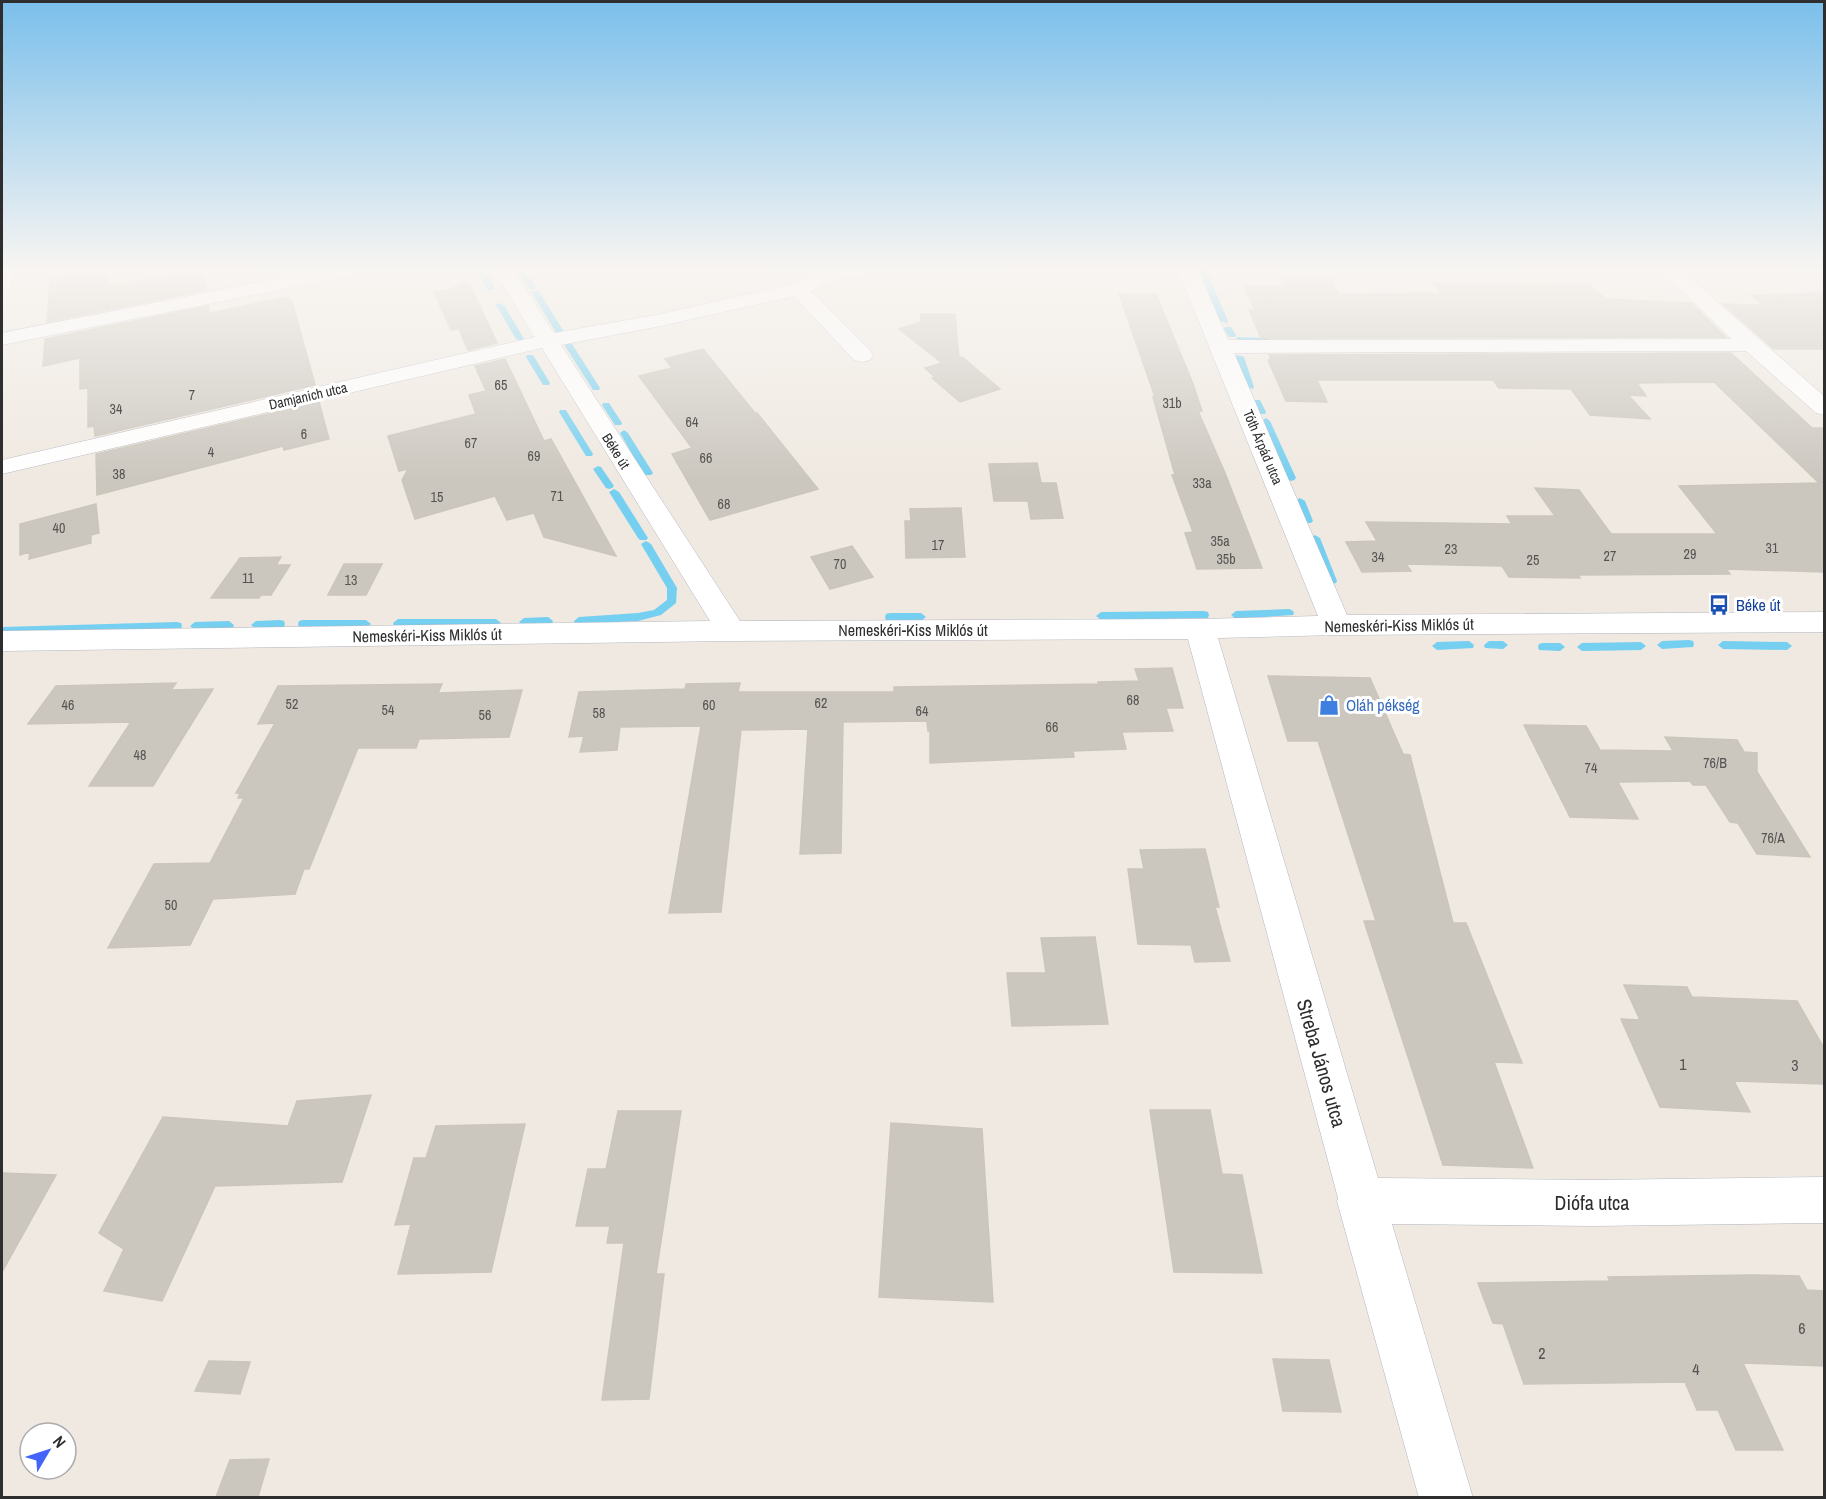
<svg xmlns="http://www.w3.org/2000/svg" width="1826" height="1499" viewBox="0 0 1826 1499" font-family="'Archivo Narrow',sans-serif">
  <style>
    .lines { fill: none; stroke-linecap: round; stroke-linejoin: round }
    .stream { fill: #75cff0; fill-rule: evenodd }
    .building { fill: #cbc7bf; stroke: #cbc5ba; stroke-width: 1.5 }
    .minor-casing { stroke: #b4b7c1; stroke-width: 1 }
    .minor { fill: #fff; fill-rule: evenodd }
    .labels { text-anchor: middle; dominant-baseline: central; stroke-width: 6; stroke-linejoin: round; paint-order: stroke }
    .number-label { font-size: 14px; fill: #555452 }
    .far-street-label { font-size: 14px; fill: #2e2e2e; stroke: #fff }
    .transit-label { font-size: 16px; fill: #164399; stroke: #fff; text-anchor: start }
    .street-label { font-size: 16px; fill: #2e2e2e; stroke: #fff }
    .shop-label { font-size: 16px; fill: #366cbe; stroke: #fff; text-anchor: start }
    .near-number-label { font-size: 16px; fill: #555452 }
    .near-street-label { font-size: 20px; fill: #2e2e2e; stroke: #fff }
  </style>
  <rect width="100%" height="100%" fill="#efe9e1"/>
  <g class="lines">
    <path class="stream" d="M517 270H523L536 287 535 289H529Z
      M1199 270H1206L1228 321 1227 323 1220 321Z
      M481 273H487L495 288 494 290H488L480 275Z
      M533 291H539L564 332 563 334H557L532 293Z
      M497 303 504 305 524 339 523 341 516 339 496 305Z
      M1225 327H1231L1236 335 1235 337H1229L1224 329Z
      M1237 337 1266 338 1270 340C1262 344 1244 343 1236 339Z
      M566 344H572L600 388 599 390H593L565 346Z
      M527 355H533L550 383 549 385H543L526 357Z
      M1237 355 1244 357 1254 387 1253 389 1246 387 1236 357Z
      M1254 400H1260L1266 412 1265 414H1259L1253 402Z
      M603 403H609L622 423 621 425H615L602 405Z
      M560 410H566L593 454 592 456H586L559 412Z
      M1266 418 1270 421 1296 478 1294 480 1291 481 1286 478 1262 421Z
      M624 430 628 433 653 473 651 475H645L643 473 620 433Z
      M598 466 601 467 614 486 612 488 609 489 606 488 593 469Z
      M614 489 619 492 648 538 646 540H640L638 538 609 492Z
      M1300 498 1305 501 1313 521 1311 523H1305L1303 521 1295 501Z
      M1315 535 1320 538 1337 581 1336 583 1332 584 1327 581 1310 538Z
      M646 541 651 544 677 588 676 603 661 615 638 621 575 624 574 621 579 617 638 613 654 610 667 600V588L641 544Z
      M1289 609 1293 611 1294 613 1293 615 1236 619 1231 615 1236 611Z
      M1204 611 1208 612 1209 615 1208 618 1101 620 1096 616 1101 612Z
      M890 613H921L926 617 921 621 886 620 885 617 886 614Z
      M548 617 553 621 552 624 524 626 519 622 524 618Z
      M398 619H496L501 623 496 627 394 626 393 623Z
      M280 620 284 621 285 624 284 627 256 629 251 625 256 621Z
      M303 620H366L371 624 366 628 299 627 298 624 299 621Z
      M229 621 234 625 233 628 195 630 190 626 195 622Z
      M177 622 181 623 182 626 181 629 2 635V627Z
      M1689 640 1693 641 1694 644 1693 647 1662 649 1657 645 1662 641Z
      M1469 641 1474 645 1473 648 1437 650 1432 646 1437 642Z
      M1489 641H1503L1508 645 1503 649 1485 648 1484 645Z
      M1723 641 1787 642 1792 646 1787 650 1723 649 1718 645Z
      M1641 642 1646 646 1641 650 1582 651 1577 647 1582 643Z
      M1543 643H1560L1565 647 1560 651 1539 650 1538 647 1539 644Z"/>
  </g>
  <path class="building" d="M78 270H108L107 286 202 270 206 290 47 322 50 280 65 277V272Z
    M1328 276 1339 294 1441 293 1433 283 1589 285 1606 299 1691 303 1726 337 1261 338 1249 310H1255L1244 286H1288L1283 278Z
    M466 282 470 285 497 343 468 350 459 329 451 330 434 292 451 289Z
    M1824 293V349H1774L1723 304 1763 305 1751 295Z
    M1119 294H1156L1193 384 1202 411H1198L1225 473 1262 568 1197 569 1185 533 1193 532 1172 475H1175L1153 397H1155Z
    M288 297 289 301H292L315 385 95 436 94 426 88 427V388L80 389V358L43 366 45 339 208 306 209 313Z
    M921 314H955L959 358 962 357 1000 389 960 402 932 378 935 377 925 368 942 363 899 329 921 322Z
    M703 349 755 413H757L818 489 710 520 672 454 692 448 639 376 672 368 665 359Z
    M1731 353 1812 428H1824V572L1726 569 1730 574 1578 575 1580 578 1509 577 1502 566 1406 564 1411 571 1362 572 1346 542 1377 541 1366 522 1512 524 1507 516H1555L1535 488 1579 490 1611 534H1717L1679 486 1819 483 1714 382 1637 383 1646 396 1628 395 1650 419 1590 415 1571 389 1499 388 1493 380H1317L1327 402 1286 401 1268 360H1271L1269 355Z
    M505 359 544 441 551 439 616 556 544 537 534 513 507 520 495 496 415 519 402 480 408 469 399 471 388 436 476 414 469 395 486 391 475 366Z
    M319 402 329 439 284 450 283 446 97 495 96 454Z
    M1037 463 1041 483H1056L1063 518 1031 519 1028 501H994L989 464Z
    M96 504 99 533 91 535V543L29 559 30 552 20 555V524Z
    M961 508 965 557 906 558 905 521H911L910 509Z
    M852 546 873 577 830 589 811 557Z
    M281 557 276 565H290L271 595H261L259 598H211L240 558Z
    M344 564H382L366 595H328Z
    M1172 668 1183 708H1166L1173 731 1122 732 1126 749 1073 751 1074 757 930 763V731H928L927 721 843 722 841 853 800 854 808 729 741 730 721 912 669 913 701 726 620 727 617 750 580 752 584 736 569 737 579 692 685 689 686 684 740 683 738 692H894V687L1098 684V682L1139 681 1135 669Z
    M1268 676 1370 678 1403 754 1410 755 1453 923H1466L1522 1063 1494 1062 1533 1168 1443 1165 1364 921H1376L1318 741H1288Z
    M176 683 171 690 213 689 153 786H89L131 722 28 724 56 686Z
    M442 684 438 693 522 690 509 737 419 739 416 748H358L309 869H304L295 894 213 899 190 945 108 948 154 864 210 863 244 798H238L240 793H236L275 723 258 724 278 686Z
    M1524 725 1586 726 1600 750 1673 751 1665 737 1737 740 1744 752 1757 753V772L1810 857 1757 854 1738 823 1730 822 1706 785H1693L1690 781 1618 782 1638 819 1570 817Z
    M1205 849 1219 907H1215L1230 961 1195 962 1191 945 1138 944 1128 869H1144L1140 850Z
    M1095 937 1108 1024 1012 1026 1007 973H1046L1041 938Z
    M1624 985 1687 987 1692 997 1797 1001 1824 1048V1084L1734 1081 1750 1112 1660 1107 1621 1019 1640 1020Z
    M371 1095 342 1182 215 1186 162 1301 104 1291 124 1249 99 1233 163 1117 288 1126 297 1101Z
    M1150 1110H1210L1222 1174 1242 1175 1262 1273 1174 1272Z
    M618 1111H681L656 1274H664L649 1399 602 1400 624 1243H607L610 1226H576L588 1169H606Z
    M891 1123 982 1129 993 1302 879 1297Z
    M525 1124 491 1272 398 1274 411 1224 395 1225 414 1158H426L436 1126Z
    M2 1173 56 1175 2 1272Z
    M1753 1275 1799 1276 1807 1290 1824 1291V1366L1743 1363 1783 1450H1736L1718 1410H1697L1685 1382 1524 1384 1503 1324 1493 1323 1478 1283 1610 1281 1608 1277Z
    M1273 1359 1329 1360 1341 1412 1283 1411Z
    M209 1361 250 1362 240 1394 195 1391Z
    M269 1459 258 1497H216L230 1460Z"/>
  <g class="lines">
    <g class="minor-casing">
      <path id="minor" d="M2 270H13L12 284 9 288 2 290Z
        M320 270H359L356 274 349 276 2 345V333Z
        M493 270H513L554 333 661 314 792 284 812 275 834 270H869L866 274 825 283 811 291 870 350 873 355 870 360 862 362 854 360 794 296 661 326 561 345 740 621 1200 619 1318 616 1178 270H1198L1228 340 1732 339 1660 270H1681L1824 396V415L1816 413 1746 351 1234 353 1347 615 1824 612V632L1337 635 1218 638 1378 1178 1594 1180 1824 1177V1223L1594 1226 1392 1224 1473 1498H1419L1337 1201 1338 1198 1188 639 731 641 2 651V631L710 621 542 348 2 474V460L535 337Z"/>
    </g>
    <use href="#minor" class="minor"/>
  </g>
  <linearGradient id="sky" x2="0" y2="1"><stop stop-color="#7abfeb"/><stop offset="0.56" stop-color="#f8f5f2"/><stop offset="1" stop-color="#f8f5f2" stop-opacity="0"/></linearGradient>
  <rect width="1826" height="480" fill="url(#sky)"/>
  <defs>
    <g id="bus-bare" transform="scale(1.62)"><path d="M-5-6H5V4H4V6H2V4H-2V6H-4V4H-5ZM-3.5-4V0h7V-4ZM-3.5 1.2v1.5H-2V1.2ZM2 1.2v1.5H3.5V1.2Z" fill="#1a4fb4" stroke="#fff" stroke-width="2.5" paint-order="stroke"/></g>
    <g id="shop-bare" transform="scale(1.62)"><path d="M-5-2.5h2.3a2.7 3.5 0 0 1 5.4 0H5L5.5 6h-11ZM-1.5-2.5h3a1.5 2.3 0 0 0-3 0Z" fill="#3f7fe0" stroke="#fff" stroke-width="2.5" paint-order="stroke"/></g>
  </defs>
  <g fill-rule="evenodd">
    <use href="#bus-bare" x="1719" y="605"/>
    <use href="#shop-bare" x="1329" y="705"/>
  </g>
  <g class="labels">
    <g class="number-label">
      <text x="501" y="385">65</text>
      <text x="192" y="395">7</text>
      <text x="1172" y="403">31b</text>
      <text x="116" y="409">34</text>
      <text x="692" y="422">64</text>
      <text x="304" y="434">6</text>
      <text x="471" y="443">67</text>
      <text x="211" y="452">4</text>
      <text x="534" y="456">69</text>
      <text x="706" y="458">66</text>
      <text x="119" y="474">38</text>
      <text x="1202" y="483">33a</text>
      <text x="557" y="496">71</text>
      <text x="437" y="497">15</text>
      <text x="724" y="504">68</text>
      <text x="59" y="528">40</text>
      <text x="1220" y="541">35a</text>
      <text x="938" y="545">17</text>
      <text x="1772" y="548">31</text>
      <text x="1451" y="549">23</text>
      <text x="1690" y="554">29</text>
      <text x="1610" y="556">27</text>
      <text x="1378" y="557">34</text>
      <text x="1226" y="559">35b</text>
      <text x="1533" y="560">25</text>
      <text x="840" y="564">70</text>
      <text x="248" y="578">11</text>
      <text x="351" y="580">13</text>
      <text x="1133" y="700">68</text>
      <text x="821" y="703">62</text>
      <text x="292" y="704">52</text>
      <text x="68" y="705">46</text>
      <text x="709" y="705">60</text>
      <text x="388" y="710">54</text>
      <text x="922" y="711">64</text>
      <text x="599" y="713">58</text>
      <text x="485" y="715">56</text>
      <text x="1052" y="727">66</text>
      <text x="140" y="755">48</text>
      <text x="1715" y="763">76/B</text>
      <text x="1591" y="768">74</text>
      <text x="1773" y="838">76/A</text>
      <text x="171" y="905">50</text>
    </g>
    <g class="far-street-label">
      <text transform="translate(308 396) rotate(-13)">Damjanich utca</text>
      <text transform="translate(1263 447) rotate(67)">Tóth Árpád utca</text>
      <text transform="translate(616 451) rotate(58)">Béke út</text>
    </g>
    <g class="transit-label">
      <text x="1736" y="605">Béke út</text>
    </g>
    <g class="street-label">
      <text transform="translate(1399 625) rotate(-1)">Nemeskéri-Kiss Miklós út</text>
      <text x="913" y="630">Nemeskéri-Kiss Miklós út</text>
      <text transform="translate(427 635) rotate(-1)">Nemeskéri-Kiss Miklós út</text>
    </g>
    <g class="shop-label">
      <text x="1346" y="705">Oláh pékség</text>
    </g>
    <g class="near-number-label">
      <text x="1683" y="1064">1</text>
      <text x="1795" y="1065">3</text>
      <text x="1802" y="1328">6</text>
      <text x="1542" y="1353">2</text>
      <text x="1696" y="1369">4</text>
    </g>
    <g class="near-street-label">
      <text transform="translate(1322 1063) rotate(74)">Streba János utca</text>
      <text x="1592" y="1202">Diófa utca</text>
    </g>
  </g>
  <rect width="1826" height="1499" fill="none" stroke="#2e2e2e" stroke-width="6"/>
  <g transform="translate(48 1451) rotate(51)"><circle r="28" fill="#ffffff" stroke="#ababab" stroke-width="1.5"/>
  <path d="M0-4.5L10 22L0 15L-10 22Z" fill="#4264fb"/>
  <text y="-9" font-size="16" font-weight="bold" text-anchor="middle" fill="#2e2e2e">N</text>
  </g>
</svg>
